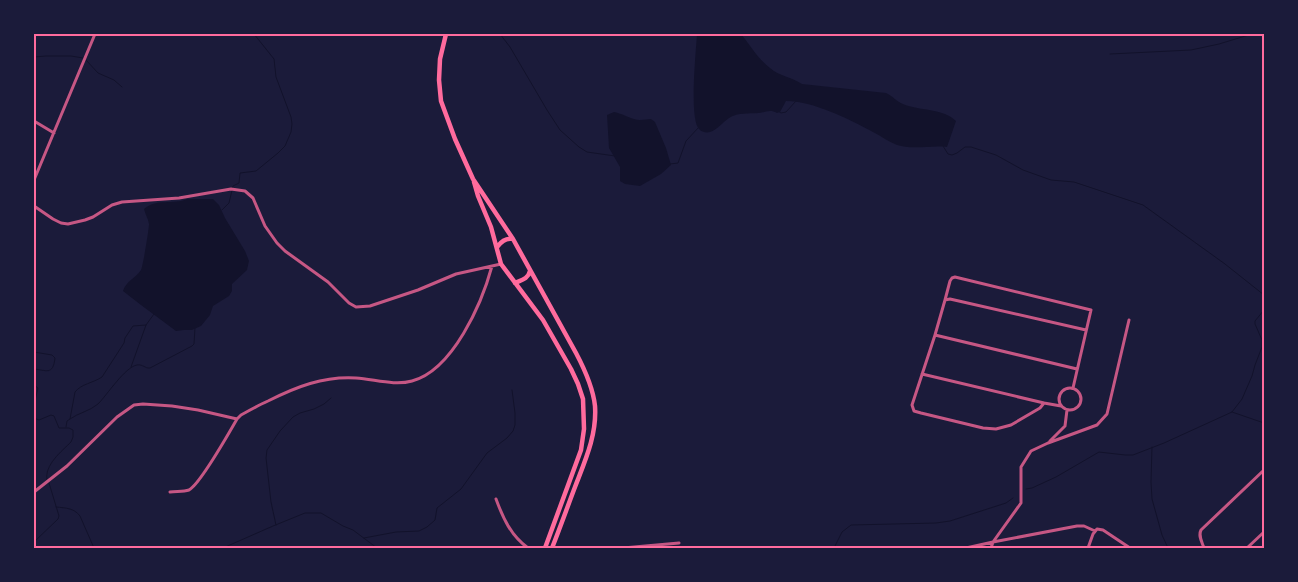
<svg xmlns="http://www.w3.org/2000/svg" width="1298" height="582" viewBox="0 0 1298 582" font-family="Manrope,sans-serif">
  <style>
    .water { fill: #12122b }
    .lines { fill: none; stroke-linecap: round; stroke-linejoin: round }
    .stream { stroke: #12122b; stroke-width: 1 }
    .minor { stroke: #c65784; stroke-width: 3 }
    .primary { stroke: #ff6b9d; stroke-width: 4.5 }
    .neatline { fill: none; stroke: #ff6b9d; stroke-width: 2 }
  </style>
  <rect width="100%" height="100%" fill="#1b1b3a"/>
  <path class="water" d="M697 34H741C750 45 758 59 770 68 779 76 792 77 802 84L886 93C893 96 897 102 903 104 919 111 943 108 956 121L947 147C931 145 912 150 897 145 889 142 881 136 873 132 849 119 813 101 786 101L780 112 777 113C770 109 766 112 759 113 748 114 739 112 729 118 723 122 717 130 710 132 707 133 701 132 699 129 689 118 696 52 697 34Z
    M614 112C623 114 627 117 634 119 640 121 646 119 651 119L655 122 666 148 671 165 661 174 640 186 625 184 620 181V167L609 148 607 115Z
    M187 199H213L219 205 225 218 245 251 249 261 247 270 232 284V291L229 296 213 306 210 315 201 326 192 330H184L176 331 141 305 123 291C126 281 136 278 141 270 143 266 149 229 149 224 148 218 145 214 144 209 156 198 174 205 187 199Z"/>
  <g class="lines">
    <path class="stream" d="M500 34 510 47 547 110 560 130 579 147 587 152 615 156
      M1110 54 1191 50 1219 44 1252 34
      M34 57 46 56H71L83 58 86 60 98 73 114 80 122 87
      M778 111 781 113 786 112 796 101
      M943 146 948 154 952 155 957 153 965 147H971L996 155 1023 170 1051 180 1074 182 1143 205 1225 264 1264 295
      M670 164 678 163 686 141 699 127
      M222 210 229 203 233 186 239 183 240 173 256 171 278 153 285 146 291 132 292 124 291 117 276 77 274 59 254 34
      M34 352 52 355 55 358C53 376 46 370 34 369
      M131 367 146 325 154 314
      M34 385 38 388 34 405
      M1232 412 1264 423
      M34 418 39 420 51 415 54 416 59 428H69L73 430V437L71 442C62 451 44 465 47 480
      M70 419C78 413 90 411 98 404 107 395 125 367 137 365 141 364 144 367 148 368H150L192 346 194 344 195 328
      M66 427 67 421 70 419 75 392C81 384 93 383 102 377L124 343 125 338 133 326 146 325
      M1152 447 1151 482 1152 499 1162 535 1168 548
      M1026 489 1032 488 1056 477 1099 452 1125 455H1133L1164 443 1232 412 1242 399 1252 376 1255 365 1262 347V340L1255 324V321L1264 310
      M56 507C66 508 74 508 80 516L94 548
      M276 525 271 502 266 458 267 450 280 431 293 417 300 413 314 409 324 404 331 398
      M364 538 396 532 419 531 427 527 435 520 437 508 461 489 487 453 507 438 513 431 515 425V413L512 390
      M34 542 58 519 59 516 49 483
      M223 548 273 526 305 513H321L343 526 353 530 377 548
      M834 548 842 532 851 525 936 523 950 521 1006 503 1013 498"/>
    <path class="minor" d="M34 121 54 133
      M34 180 95 34
      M34 206 53 219 61 223 68 224 85 220 93 217 112 205 122 202 179 198 231 189 245 191 253 198 265 226 277 243 285 251 328 282 349 303 356 307 370 306 418 290 456 274 501 264
      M945 300 950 281 952 278 955 277 1091 310 1073 388
      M1077 369 935 335 945 300 950 299 1086 330
      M922 374 1044 403 1040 408 1011 425 996 429 983 428 921 413 914 411 912 405 935 335
      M1059 399a11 11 0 1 1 22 0a11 11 0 1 1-22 0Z
      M1044 403 1061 406
      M1050 441 1065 426 1067 410
      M34 492 67 466 117 417 134 405 143 404 172 406 198 410 237 419
      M170 492C176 491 183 492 189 490 200 484 229 433 237 419L241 415C250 410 259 405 268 401 296 387 323 376 356 378 374 379 394 386 412 381 453 370 482 303 492 266
      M496 499C503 518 511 536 528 548
      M623 548 679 543
      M966 548 993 542 1077 526H1084L1095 531
      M991 548 993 542 1021 503V467L1031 451 1048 443 1097 425 1107 414 1129 320
      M1088 548 1093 534 1097 529 1103 530 1130 548
      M1204 548C1202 542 1198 536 1201 530L1264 470
      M1247 548 1264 532"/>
    <path class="primary" d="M446 34 440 59 439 80 441 101 455 139 473 179 513 239 576 353C585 370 593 387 595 406 597 435 585 461 575 487 567 508 560 528 552 548
      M474 182 478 196 491 227 501 264 543 320 571 369 578 384 583 399 584 429 581 450 545 548
      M497 247C501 242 505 238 513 239
      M515 283C522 280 528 279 530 271"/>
  </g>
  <rect width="1298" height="582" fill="none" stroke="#1b1b3a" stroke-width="70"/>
  <rect x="35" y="35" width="1228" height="512" class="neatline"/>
</svg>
